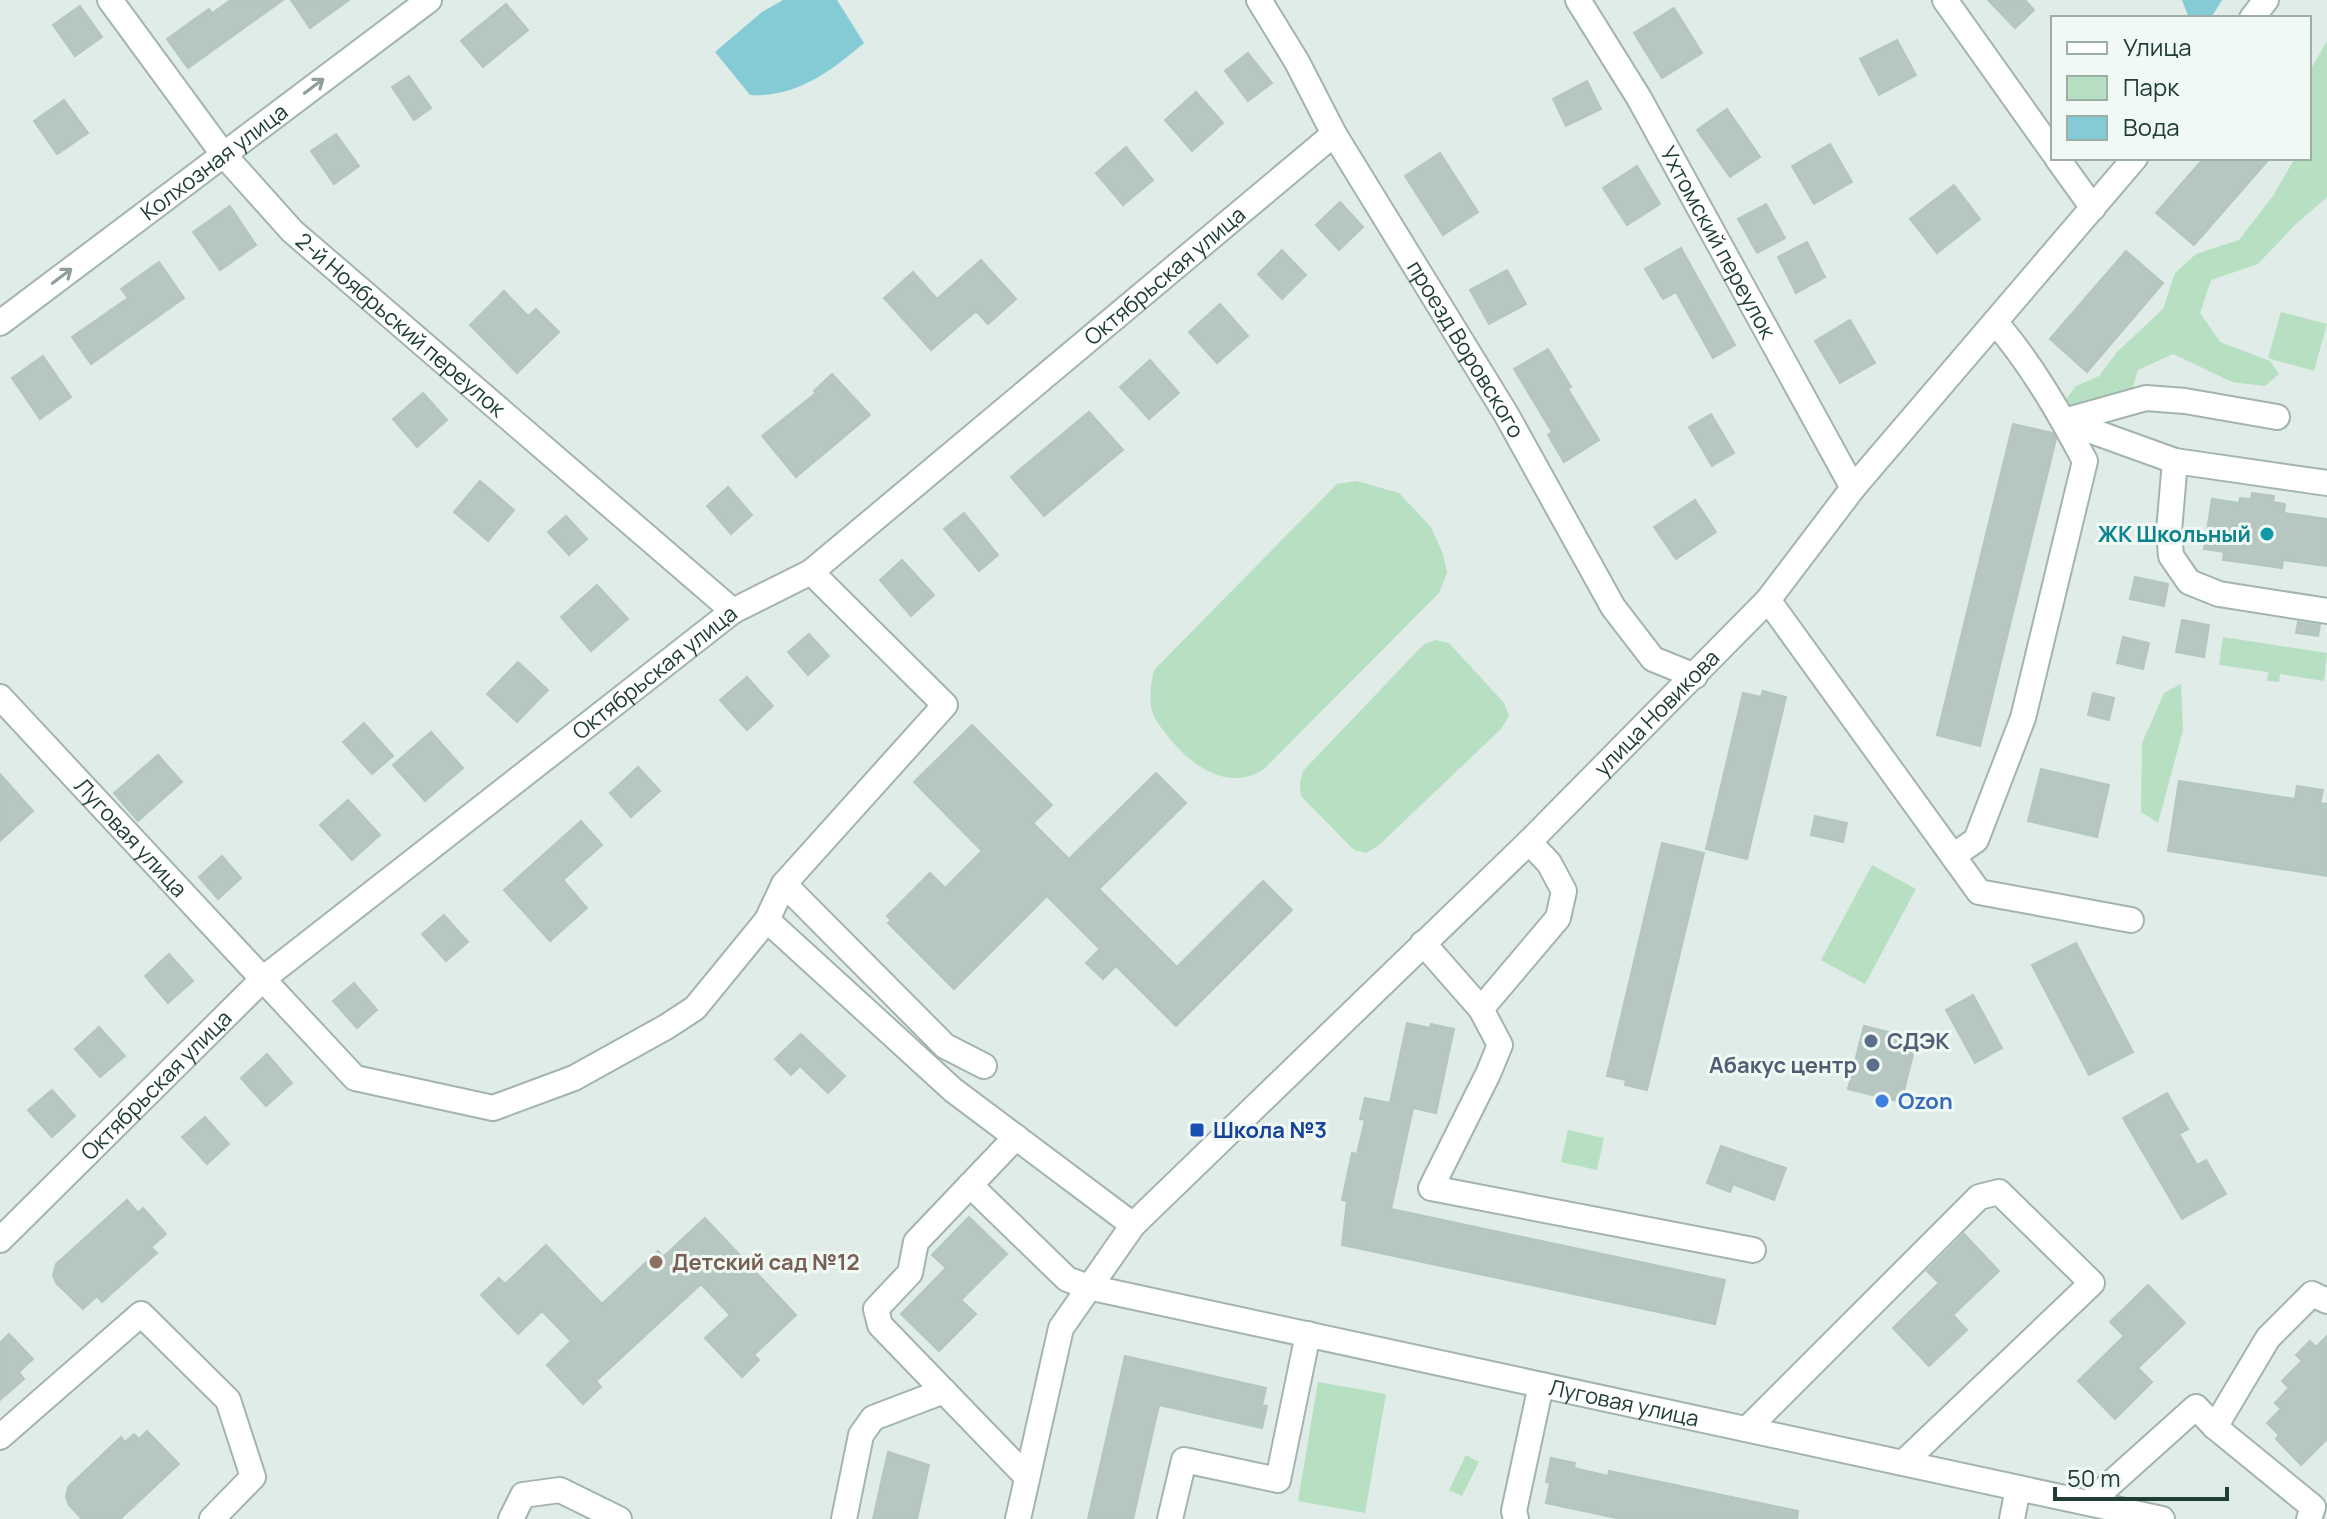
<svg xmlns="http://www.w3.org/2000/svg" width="2327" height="1519" viewBox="0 0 2327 1519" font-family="Manrope,sans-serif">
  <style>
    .green { fill: #b7dfc1 }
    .water { fill: #84cbd6 }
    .building { fill: #b5c7c0; stroke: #b2c7be; stroke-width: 2 }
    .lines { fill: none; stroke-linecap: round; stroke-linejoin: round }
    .minor-casing { stroke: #a3b4ae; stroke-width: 28 }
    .minor { stroke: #fff; stroke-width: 24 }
    .oneway { stroke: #909e9a }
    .culture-dot { fill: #0f9aa8; stroke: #f1f9f5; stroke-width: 3 }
    .service-dot { fill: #5c6f8a; stroke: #f1f9f5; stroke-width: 3 }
    .shop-dot { fill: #3f7fe0; stroke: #f1f9f5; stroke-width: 3 }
    .transit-dot { fill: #1a4fb4; stroke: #f1f9f5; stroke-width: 3 }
    .education-dot { fill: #8d6e63; stroke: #f1f9f5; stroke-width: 3 }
    .labels { text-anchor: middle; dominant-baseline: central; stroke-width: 6; stroke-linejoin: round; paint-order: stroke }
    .street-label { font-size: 22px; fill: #203e35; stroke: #f1f9f5 }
    .culture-label { font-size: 22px; font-weight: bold; fill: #0d838f; stroke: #f1f9f5; text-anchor: end }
    .service-label { font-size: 22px; font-weight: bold; fill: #4e5e75; stroke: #f1f9f5; text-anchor: start }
    .shop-label { font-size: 22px; font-weight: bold; fill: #366cbe; stroke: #f1f9f5; text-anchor: start }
    .transit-label { font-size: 22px; font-weight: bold; fill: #164399; stroke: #f1f9f5; text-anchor: start }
    .education-label { font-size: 22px; font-weight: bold; fill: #785e54; stroke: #f1f9f5; text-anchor: start }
  </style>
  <rect width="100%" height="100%" fill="#e0ece7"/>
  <path class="green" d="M2327 41V197L2295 225 2258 264 2211 280 2200 313 2220 342 2270 361 2279 374 2265 386 2232 382 2173 354 2138 370 2124 417 2092 429 2062 404 2076 386 2099 376 2117 352 2163 309 2175 273 2196 254 2239 240 2273 196 2295 158H2309V72Z
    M2281 312 2327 324 2314 371 2268 358Z
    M1357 481 1399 493 1431 527 1443 554 1447 573 1439 593 1264 769C1228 793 1190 765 1167 735 1162 728 1156 722 1153 714 1148 698 1151 686 1154 670L1337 484Z
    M2223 637 2327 653 2324 681 2280 674 2279 682 2267 681 2268 672 2219 665Z
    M1436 640 1449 643 1504 703 1509 716 1501 729 1378 846 1366 853 1354 850 1301 796 1300 784 1303 771 1424 644Z
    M2181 684 2183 730 2158 823 2141 812 2142 743 2164 693Z
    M1872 865 1916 889 1865 984 1821 960Z
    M1568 1130 1604 1138 1597 1170 1561 1162Z
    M1318 1382 1386 1394 1365 1513 1298 1501Z
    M1466 1455 1479 1462 1462 1496 1449 1490Z"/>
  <path class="water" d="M783 0H837L864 43C831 71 796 98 750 95L715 52 762 12Z
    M2182 0H2222L2211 18H2189Z"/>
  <path class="building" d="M231 0H283L188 68 167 39 209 9 212 13Z
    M291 0H349L310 28Z
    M1988 0H2025L2034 10 2015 28Z
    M506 4 528 30 483 67 461 41Z
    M80 6 102 37 75 56 53 25Z
    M1674 8 1702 53 1662 78 1634 33Z
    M1897 40 1916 75 1879 95 1860 59Z
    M1248 53 1272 83 1248 101 1225 71Z
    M409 76 431 108 414 120 392 87Z
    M1587 81 1601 109 1566 126 1553 99Z
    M1196 92 1223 123 1192 151 1165 120Z
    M64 100 88 133 57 154 34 121Z
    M1727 109 1760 157 1730 177 1697 130Z
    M336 134 359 166 334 184 311 151Z
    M1830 144 1852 182 1814 204 1792 166Z
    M1126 147 1153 180 1123 205 1096 173Z
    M1440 153 1478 212 1443 235 1405 176Z
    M2204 158H2270L2194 245 2156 213Z
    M1637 166 1660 204 1627 225 1603 188Z
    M1954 185 1980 219 1937 253 1910 219Z
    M1340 202 1363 227 1339 250 1316 225Z
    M1766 204 1785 238 1757 253 1738 219Z
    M230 206 256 245 220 270 193 232Z
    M1807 242 1825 277 1796 293 1778 257Z
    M1681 248 1735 345 1713 358 1676 292 1663 299 1645 269Z
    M1282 250 1306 275 1282 299 1258 274Z
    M2126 251 2163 283 2087 372 2050 339Z
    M981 260 1016 299 988 324 976 311 931 350 884 298 913 272 937 299Z
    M159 262 184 298 91 364 72 337 128 298 121 289Z
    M1507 270 1526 304 1489 324 1470 290Z
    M504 291 528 316 536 309 559 332 517 373 470 325Z
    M1220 304 1248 336 1217 363 1189 332Z
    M1850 320 1875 363 1840 383 1815 341Z
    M1548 349 1571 387 1568 389 1599 440 1564 462 1548 435 1552 432 1514 369Z
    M43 356 71 397 40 419 12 378Z
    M1150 360 1179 393 1149 419 1120 387Z
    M832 374 870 415 796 477 762 436 816 393 814 391Z
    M423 393 447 420 417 447 393 419Z
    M1089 412 1123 450 1044 516 1011 477Z
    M1711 414 1734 453 1712 466 1689 427Z
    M2013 424 2053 433 2056 439 1980 746 1937 735Z
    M480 481 514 510 488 541 454 512Z
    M728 487 752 515 731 534 707 506Z
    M2252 493 2274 496 2273 502 2285 504 2284 513 2327 519V566L2283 560 2282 568 2246 563 2223 560 2224 552 2204 549 2212 499 2239 503 2240 498 2251 499Z
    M1695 500 1716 532 1676 559 1654 527Z
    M964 513 998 555 979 571 944 529Z
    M566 516 587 539 569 555 548 532Z
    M902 560 934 595 911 616 880 580Z
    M2135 577 2168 584 2164 606 2130 599Z
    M597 585 628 619 591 651 561 617Z
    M2182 620 2209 625 2204 657 2176 652Z
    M2298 622 2320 625 2318 636 2296 633Z
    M809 634 829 656 808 675 788 652Z
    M2123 637 2149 643 2143 669 2117 663Z
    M518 662 548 690 517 722 487 694Z
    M747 677 773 706 747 730 720 700Z
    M1763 691 1786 697 1747 859 1706 849 1743 693 1761 697Z
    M2093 693 2114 698 2109 720 2088 715Z
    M364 723 393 756 372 774 343 742Z
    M972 725 1052 805 1033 823 1069 859 1156 773 1186 803 1099 889 1177 967 1263 881 1292 910 1176 1026 1116 966 1103 979 1086 963 1100 949 1047 896 954 989 888 923 891 920 887 916 930 873 945 888 982 851 914 782Z
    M431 732 463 768 425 801 393 765Z
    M158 755 182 782 138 821 114 793Z
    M638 767 660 791 631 817 610 793Z
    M2041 769 2109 785 2097 837 2028 821Z
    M0 774 33 811 0 841Z
    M2179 781 2295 799 2297 786 2323 790 2320 803 2327 804V876L2168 851Z
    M348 800 380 835 352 860 320 825Z
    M1815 816 1847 823 1843 842 1811 835Z
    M581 821 602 845 563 880 587 908 550 941 504 890Z
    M1662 843 1704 853 1647 1090 1625 1085 1626 1080 1607 1076Z
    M222 856 241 878 218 899 199 877Z
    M444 915 468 942 446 961 422 934Z
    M2076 943 2133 1052 2089 1075 2032 965Z
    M169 954 193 981 168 1003 145 976Z
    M354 983 377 1010 357 1028 333 1001Z
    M1973 995 2002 1048 1975 1063 1946 1010Z
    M1407 1023 1430 1028 1431 1024 1454 1029 1436 1113 1413 1108 1391 1209 1725 1280 1715 1324 1342 1245 1347 1201 1342 1200 1352 1153 1357 1154 1365 1120 1360 1119 1365 1098 1390 1103Z
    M1864 1026 1917 1039 1901 1102 1848 1089Z
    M99 1027 125 1056 100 1077 75 1049Z
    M801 1034 845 1076 828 1093 800 1066 791 1075 775 1059Z
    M267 1054 292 1083 266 1106 241 1078Z
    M52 1090 75 1116 52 1137 28 1110Z
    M2167 1093 2188 1129 2179 1134 2197 1165 2206 1160 2226 1194 2182 1219 2123 1118Z
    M205 1117 229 1144 207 1164 182 1137Z
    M1721 1146 1786 1168 1774 1200 1733 1184 1730 1192 1707 1183Z
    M127 1200 138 1213 143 1208 166 1234 151 1247 157 1253 102 1302 97 1296 83 1309 56 1283 53 1275 56 1264Z
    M969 1217 1007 1254 961 1300 976 1314 939 1351 901 1314 946 1268 932 1255Z
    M705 1218 796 1315 754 1355 759 1360 742 1377 705 1338 730 1315 701 1284 596 1381 601 1387 583 1404 547 1365 571 1341 542 1311 518 1334 481 1295 499 1278 505 1284 546 1245 602 1304 658 1251 663 1257Z
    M1964 1234 1999 1271 1953 1315 1967 1330 1929 1366 1893 1328 1939 1283 1927 1271Z
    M2148 1285 2185 1323 2138 1368 2152 1382 2115 1419 2078 1381 2124 1336 2110 1322Z
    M9 1334 33 1359 19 1372 24 1379 0 1400V1343Z
    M2327 1336V1439L2301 1465 2276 1439 2279 1435 2267 1423 2281 1409 2275 1403 2289 1388 2282 1381 2302 1361 2296 1355 2310 1341 2316 1347Z
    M1125 1356 1266 1388 1262 1405 1267 1406 1262 1428 1159 1405 1133 1519H1088Z
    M147 1431 179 1464 120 1519H82L69 1505 66 1497 68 1487 121 1437 125 1442 134 1434 139 1439Z
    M888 1452 929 1465 917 1519H873Z
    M1551 1458 1575 1463 1574 1468 1608 1476 1609 1471 1798 1511 1797 1519H1621L1546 1503 1550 1483 1546 1482Z"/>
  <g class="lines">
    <g class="minor-casing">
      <g id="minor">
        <path id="s1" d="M110 0 223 154 292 231 733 611"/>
        <path id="s2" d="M1259 0 1297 62 1334 134 1506 414 1613 607 1653 659 1695 676"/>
        <path id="s3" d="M1578 0 1639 98 1853 488"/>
        <path d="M1945 0 2053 152"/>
        <path d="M2252 18 2266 0"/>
        <path d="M2057 158 2093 208"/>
        <path id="s4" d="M0 323 429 0"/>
        <path d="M2064 421 2175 461 2327 483"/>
        <path d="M2064 421 2146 398 2185 401 2277 417"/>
        <path d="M2175 461 2169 531 2171 556 2189 582 2219 594 2327 611"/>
        <path d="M1768 600 1979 892 2131 920"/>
        <path id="s5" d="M0 697 355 1078 493 1108 574 1078 666 1027 695 1008 767 920 784 884 945 705 811 572"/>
        <path d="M1529 842 1549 863 1564 891 1558 918 1481 1009 1500 1045 1488 1074 1431 1188 1753 1250"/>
        <path d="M1953 856 1976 840 2023 718 2085 461C2060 414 2031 363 1995 322"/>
        <path d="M784 884 945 1046 984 1066"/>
        <path d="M767 920 953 1090 1133 1225"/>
        <path d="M1423 943 1481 1009"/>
        <path d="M1016 1137 916 1242 910 1273 876 1309 880 1325 1027 1477"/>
        <path id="s6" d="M970 1185 1067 1279 1088 1287 2162 1519"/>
        <path id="s7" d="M0 1240 264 978 733 611 811 572 1334 134"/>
        <path d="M2215 1427 2268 1338 2312 1294 2327 1301"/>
        <path d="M1747 1429 1979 1197 1999 1192 2092 1283 1903 1463"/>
        <path d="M0 1437 141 1314 228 1400 253 1477 212 1519"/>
        <path d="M2089 1503 2196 1407 2215 1427 2313 1507 2309 1519"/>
        <path d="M511 1519 523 1495 560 1490 619 1519"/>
        <path d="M844 1519 861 1435 873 1418 944 1391"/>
        <path id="s8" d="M1018 1519 1061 1328 1133 1225 1529 842 1768 600 1853 488 2135 158"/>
        <path d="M1170 1519 1184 1460 1278 1480 1308 1334"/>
        <path d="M1516 1519 1514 1511 1541 1385"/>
        <path d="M2012 1519 2018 1488"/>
      </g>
    </g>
    <use href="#minor" class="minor"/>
  </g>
  <defs><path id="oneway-shaft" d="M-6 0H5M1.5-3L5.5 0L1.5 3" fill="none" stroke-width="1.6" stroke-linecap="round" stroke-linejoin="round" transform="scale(2)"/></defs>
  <g class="oneway">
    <use href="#oneway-shaft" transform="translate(314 86) rotate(-37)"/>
    <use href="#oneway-shaft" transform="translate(62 276) rotate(-37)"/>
  </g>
  <circle class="culture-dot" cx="2267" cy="534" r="8"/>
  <g class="service-dot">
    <circle cx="1871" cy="1041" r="8"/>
    <circle cx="1873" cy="1065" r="8"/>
  </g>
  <circle class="shop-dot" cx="1882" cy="1101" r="8"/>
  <rect class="transit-dot" x="1189" y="1122" width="16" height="16" rx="4"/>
  <circle class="education-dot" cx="656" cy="1262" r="8"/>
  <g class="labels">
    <g class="street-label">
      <text stroke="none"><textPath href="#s4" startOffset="268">Колхозная улица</textPath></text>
      <text stroke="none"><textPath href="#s3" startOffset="280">Ухтомский переулок</textPath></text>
      <text stroke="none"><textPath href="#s7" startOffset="1516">Октябрьская улица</textPath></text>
      <text stroke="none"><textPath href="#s1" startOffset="438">2-й Ноябрьский переулок</textPath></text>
      <text stroke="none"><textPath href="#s2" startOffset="406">проезд Воровского</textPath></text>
      <text stroke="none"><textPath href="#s7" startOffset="868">Октябрьская улица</textPath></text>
      <text stroke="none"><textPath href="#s8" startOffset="1054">улица Новикова</textPath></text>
      <text stroke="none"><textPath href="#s5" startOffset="192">Луговая улица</textPath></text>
      <text stroke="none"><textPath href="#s7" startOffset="220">Октябрьская улица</textPath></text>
      <text stroke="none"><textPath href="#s6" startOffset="706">Луговая улица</textPath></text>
    </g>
    <g class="culture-label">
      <text x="2251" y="534">ЖК Школьный</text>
    </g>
    <g class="service-label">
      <text x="1887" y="1041">СДЭК</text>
      <text x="1857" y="1065" text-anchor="end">Абакус центр</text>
    </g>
    <g class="shop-label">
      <text x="1898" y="1101">Ozon</text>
    </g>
    <g class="transit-label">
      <text x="1213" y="1130">Школа №3</text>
    </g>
    <g class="education-label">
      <text x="672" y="1262">Детский сад №12</text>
    </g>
  </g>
  <rect x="2051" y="16" width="260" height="144" fill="#f1f9f5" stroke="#9daea8" stroke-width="2"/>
  <rect x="2067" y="42" width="40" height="12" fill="#ffffff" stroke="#9daea8" stroke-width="2"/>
  <text x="2123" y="56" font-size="24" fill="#203e35">Улица</text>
  <rect x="2067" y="76" width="40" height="24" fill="#b7dfc1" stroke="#9daea8" stroke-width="2"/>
  <text x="2123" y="96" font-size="24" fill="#203e35">Парк</text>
  <rect x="2067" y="116" width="40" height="24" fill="#84cbd6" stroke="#9daea8" stroke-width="2"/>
  <text x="2123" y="136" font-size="24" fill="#203e35">Вода</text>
  <path d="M2055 1487v12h172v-12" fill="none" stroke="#203e35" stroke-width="4"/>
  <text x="2067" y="1487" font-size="24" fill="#203e35" stroke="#f1f9f5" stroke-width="6" paint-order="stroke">50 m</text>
</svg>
